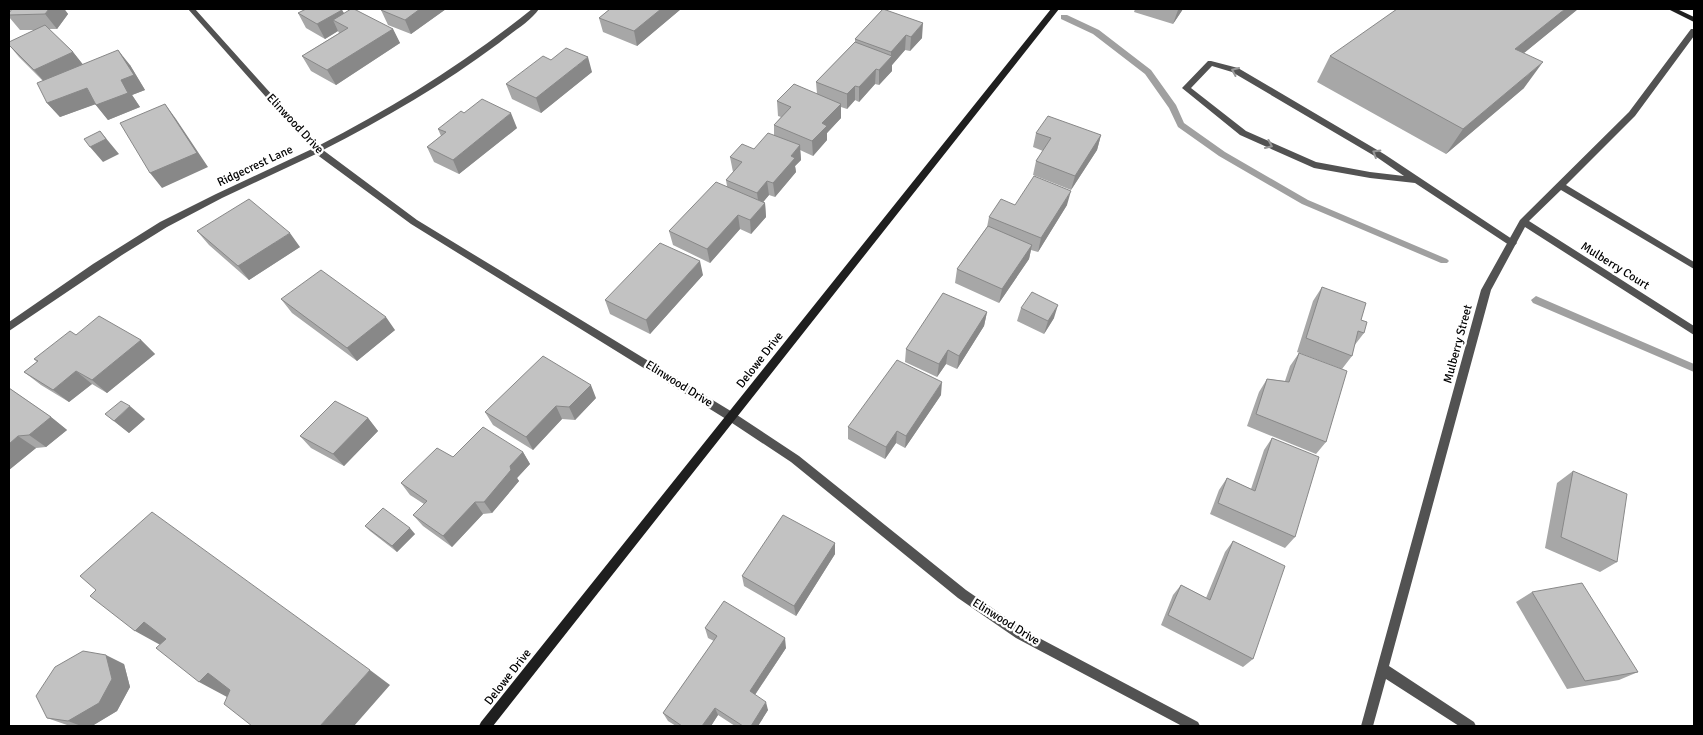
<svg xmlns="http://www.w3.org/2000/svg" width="1703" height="735" viewBox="0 0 1703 735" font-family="Signika,sans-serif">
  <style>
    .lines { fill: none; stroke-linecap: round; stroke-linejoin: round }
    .stream { fill: #a0a0a0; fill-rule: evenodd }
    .lane { fill: #525252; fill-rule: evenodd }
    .street { fill: #525252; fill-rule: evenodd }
    .secondary { fill: #1f1f1f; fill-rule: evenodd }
    .wall { fill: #a7a7a7 }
    .shaded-wall { fill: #888 }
    .building { fill: #c2c2c2; stroke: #888 }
    .oneway { stroke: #979797 }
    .labels { text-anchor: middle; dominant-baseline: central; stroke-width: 4.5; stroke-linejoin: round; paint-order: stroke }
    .street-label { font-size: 12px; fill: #000; stroke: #fff }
  </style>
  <rect width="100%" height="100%" fill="#fff"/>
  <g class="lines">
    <path class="stream" d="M1061 15H1067L1099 30 1151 70 1176 105 1184 123 1225 152 1308 200 1447 259 1449 261 1447 263H1441L1302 204 1219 156 1178 127 1169 108 1145 74 1093 34 1061 19Z
      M1536 296 1694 364V372L1533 303 1531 300Z"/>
    <path class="lane" d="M1208 61H1211L1238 68 1384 154 1515 241 1517 243 1515 245H1509L1415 183 1370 178 1314 168 1240 135 1182 88ZM1212 66 1232 72 1378 158 1404 176 1370 172 1316 162 1246 131 1191 88Z"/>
    <path class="street" d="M188 9H195L318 146C394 107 465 63 532 9H539C530 22 512 32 499 43 444 84 384 119 323 150L417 220 734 413 799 456 966 590 1024 630 1198 722 1200 726H1182L1016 638 958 598 791 462 726 419 411 224 316 154 222 198 167 227 122 255 9 331V322L93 264 160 222 216 194 312 149Z
      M1691 29H1694V36L1635 116 1566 185 1694 262V269L1561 190 1529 221 1694 326V335L1525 227 1491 290 1389 666 1474 722 1476 726H1459L1386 679 1373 726H1361L1481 290 1520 220 1629 112Z"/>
    <path class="secondary" d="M1051 9H1059L493 726H479L481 722Z
      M1668 9H1677L1694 17V22Z"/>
  </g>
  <path class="wall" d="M12 9H66L65 10 68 14 57 29H49L73 52 83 65H130L145 90 132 95 140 107 108 120 95 104 60 117 47 103 43 81 19 57 9 45 36 30H20L9 17V13Z
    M383 9H446L411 34 388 25 381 10Z
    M610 9H681L637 46 603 32 599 18Z
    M883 9 922 38 910 51 905 50 892 65V71L879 85 875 84 859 102 855 100 847 109 841 107V118L827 133V140L813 156 800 150 801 160 795 166 796 172 775 197 769 195 763 202 765 203 766 217 751 234 740 229 710 263 673 245 669 231 727 186 726 180 733 172 730 157 754 149 774 135V125L781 117 778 116 777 101 817 94 816 82 855 42V39Z
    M1135 9H1183L1173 24 1134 12Z
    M1578 9 1524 53V88L1446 154 1317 82 1330 56Z
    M342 10 344 13 393 29 400 43 336 85 311 71 302 56 339 33 338 31 325 39 306 28 298 13Z
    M551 60 592 72 541 113 512 99 506 84Z
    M464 113 517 128 459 174 434 162 427 147 441 136 438 129Z
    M1036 133 1101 135 1097 150 1071 190 1033 175 1036 161 1043 151 1033 147Z
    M1015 205H1067L1038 252 1031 250 1029 259 999 303 955 283 957 269 987 227 989 217Z
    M197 231 300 247 249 280 209 245Z
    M703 275 650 334 610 314 605 300Z
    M1322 287 1361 320 1364 333 1354 346 1352 356 1342 369 1297 352 1313 301Z
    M281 299 395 330 357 361 292 313Z
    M1021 308 1054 318 1044 334 1017 321Z
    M987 312 984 326 957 369 946 364 937 377 905 362 906 349Z
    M76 335 141 340 155 354 107 393 92 384 69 402 41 385 24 372 37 362 34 359Z
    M1299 353 1326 442 1316 454 1247 426 1259 392 1267 379 1285 381 1290 366Z
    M9 388 51 417 67 430 46 447 36 448 9 470Z
    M941 395 905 448 896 443 885 459 848 439V427Z
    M596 398 575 420 562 419 533 450 493 425 485 412Z
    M105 414 145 419 129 433Z
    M368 418 378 431 344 466 311 448 300 436Z
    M1272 438 1295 537 1285 548 1210 514 1219 490 1227 478 1251 489 1264 450Z
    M523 452 530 464 517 478 519 481 492 513 483 514 452 547 423 526 413 515 424 504 410 495 401 483 453 457Z
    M1573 471 1617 562 1600 572 1545 548 1557 483Z
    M365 526 415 534 397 552 370 531Z
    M1233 541 1253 659 1243 667 1161 625 1173 595 1181 585 1206 598 1225 552Z
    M835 543V554L796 616 744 586 742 576Z
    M1532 592 1638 672 1619 680 1567 689 1516 602Z
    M705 628 786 648 755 695 768 710 758 726H735L718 715 711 726H676L668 721 663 713 714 641 708 638Z
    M124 664 130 687 117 711 92 726H73L67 725 47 718Z"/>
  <path class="shaded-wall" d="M49 9H66L65 10 68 14 57 29 45 14Z
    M420 9H446L411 34 405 20Z
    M661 9H681L637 46 634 31Z
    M1178 9H1183L1173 24 1178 10Z
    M1565 9H1578L1498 74 1515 49Z
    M342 10 350 24 333 20 338 31 325 39 317 24Z
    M923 23 922 38 910 51 911 37Z
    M393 29 400 43 336 85 327 70Z
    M906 35 905 50 892 65V71L879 85V70L891 57V52Z
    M118 50 130 65 145 90 132 95 140 107 108 120 96 105 121 80Z
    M73 52 85 67 47 85 34 70Z
    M588 57 592 72 541 113 536 98Z
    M1543 62 1524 88 1446 154 1463 129Z
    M876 69 875 84 859 102V87Z
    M855 86V100L847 109V94Z
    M87 88 99 103 60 117 47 103Z
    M165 104 176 119 208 167 162 188 150 173Z
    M841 104V118L827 133V140L813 156 812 141 822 123Z
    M511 113 517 128 459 174 453 160Z
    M100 131 119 154 103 162 90 147Z
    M1101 135 1097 150 1071 190 1075 176Z
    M800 145 801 160 795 166 796 172 775 197 773 183 791 156Z
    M767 181 769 195 759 207 757 193Z
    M1071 191 1067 205 1038 252 1041 238Z
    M765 203 766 217 751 234 750 220Z
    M738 215 740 229 710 263 707 249Z
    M290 233 300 247 249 280 238 266Z
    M1032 245 1029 259 999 303 1002 289Z
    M700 261 703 275 650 334 646 320Z
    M1058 305 1054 318 1044 334 1048 321Z
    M987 312 984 326 957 369 959 356Z
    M386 317 395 330 357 361 347 348Z
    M141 340 155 354 107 393 92 380Z
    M948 350 946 364 937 377 939 364Z
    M76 371 92 384 69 402 53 390Z
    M942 382 941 395 905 448 906 436Z
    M591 385 596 398 575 420 569 407Z
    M130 406 145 419 129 433 114 421Z
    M556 406 562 419 533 450 526 437Z
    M51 417 67 430 46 447 29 435Z
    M368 418 378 431 344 466 333 454Z
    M897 431 896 443 885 459 886 447Z
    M18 436 36 448 9 470V444Z
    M523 452 530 464 517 478 519 481 492 513 484 502 510 466Z
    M475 502 483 514 452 547 443 536Z
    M410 528 415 534 397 552 392 546Z
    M835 543V554L796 616 794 606Z
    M144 622 173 638 164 647 135 631Z
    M785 638 786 648 752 699 750 691Z
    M106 655 124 664 130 687 117 711 92 726H81L68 721Z
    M370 670 390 685 354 726H320Z
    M208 673 235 688 227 697 199 682Z
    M766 702 768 710 758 726H751Z
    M715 708 718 715 711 726H702Z"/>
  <path class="building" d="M12 9H49L45 14 9 15V13Z
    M306 9H341L342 10 317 24 298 13Z
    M351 9H354L393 29 327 70 302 56 348 28 333 20Z
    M383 9H420L405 20 381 10Z
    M610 9H661L634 31 599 18Z
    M883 9 923 23 911 37 906 35 891 52 855 39Z
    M1397 9H1565L1515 49 1543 62 1463 129 1330 56Z
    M45 25 73 52 34 70 9 45V42Z
    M855 42 892 56 879 70 876 69 859 87 855 86 847 94 816 82Z
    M566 48 588 57 536 98 506 84 543 56 551 60Z
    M118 50 134 75 121 80 128 93 96 105 87 88 47 103 37 83Z
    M794 84 841 104 822 123 827 126 812 141 774 125 791 107 777 101Z
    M482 99 511 113 453 160 427 147 446 132 438 129 461 111 464 113Z
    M165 104 197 153 150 173 120 123Z
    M1048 116 1101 135 1075 176 1036 161 1051 138 1036 133Z
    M100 131 106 139 90 147 84 139Z
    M768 133 800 145 791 156 795 158 773 183 767 181 757 193 726 180 742 162 730 157 742 144 754 149Z
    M1034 176 1071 191 1041 238 989 217 1001 199 1015 205Z
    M716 182 765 203 750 220 738 215 707 249 669 231Z
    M249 199 290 233 238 266 197 231Z
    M988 226 1032 245 1002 289 957 269Z
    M660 243 700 261 646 320 605 300Z
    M321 270 386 317 347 348 281 299Z
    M1322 287 1366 303 1361 320 1367 322 1364 333 1358 331 1352 356 1306 338Z
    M1032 292 1058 305 1048 321 1021 308Z
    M943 293 987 312 959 356 948 350 939 364 906 349Z
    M99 316 141 340 92 380 76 371 53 390 24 372 38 361 34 359 70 331 76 335Z
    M1299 353 1347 371 1326 442 1256 414 1267 379 1289 382Z
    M543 356 591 385 569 407 556 406 526 437 485 412Z
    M897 360 942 382 906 436 897 431 886 447 848 427Z
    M9 388 51 417 29 435 18 436 9 444Z
    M121 401 130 406 114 421 105 414Z
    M335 401 368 418 333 454 300 436Z
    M483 427 523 452 510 466 511 470 484 502H475L443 536 413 515 427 501 401 483 437 448 453 457Z
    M1272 438 1319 457 1295 537 1218 503 1227 478 1255 491Z
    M1573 471 1627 494 1617 562 1561 537Z
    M383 508 410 528 392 546 365 526Z
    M152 512 370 670 320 726H252L224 704 230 690 208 673 199 682 156 648 166 639 144 622 135 631 90 596 96 590 80 576Z
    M783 515 835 543 794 606 742 576Z
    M1233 541 1285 566 1253 659 1168 615 1181 585 1210 600Z
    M1582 583 1638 672 1585 681 1532 592Z
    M724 601 785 638 750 691 766 702 751 726H743L715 708 702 726H682L663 713 717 636 705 628Z
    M83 651 106 655 112 679 99 703 68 721 47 718 36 696 55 667Z"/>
  <defs><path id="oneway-chevron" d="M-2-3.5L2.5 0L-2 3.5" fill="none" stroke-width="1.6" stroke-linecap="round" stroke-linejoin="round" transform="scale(1.25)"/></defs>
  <g class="oneway">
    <use href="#oneway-chevron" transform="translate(1235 71) rotate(-156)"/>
    <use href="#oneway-chevron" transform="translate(1269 145) rotate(24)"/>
    <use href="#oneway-chevron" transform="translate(1376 153) rotate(-149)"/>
  </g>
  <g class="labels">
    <g class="street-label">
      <text transform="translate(295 124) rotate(47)">Elinwood Drive</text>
      <text transform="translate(255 166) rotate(-25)">Ridgecrest Lane</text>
      <text transform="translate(1615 266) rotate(32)">Mulberry Court</text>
      <text transform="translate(1458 344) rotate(-75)">Mulberry Street</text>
      <text transform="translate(760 360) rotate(-52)">Delowe Drive</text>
      <text transform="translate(679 384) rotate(32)">Elinwood Drive</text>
      <text transform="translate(1006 622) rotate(32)">Elinwood Drive</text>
      <text transform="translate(508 677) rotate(-52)">Delowe Drive</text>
    </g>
  </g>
  <rect width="1703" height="735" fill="none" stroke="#000000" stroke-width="20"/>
</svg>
